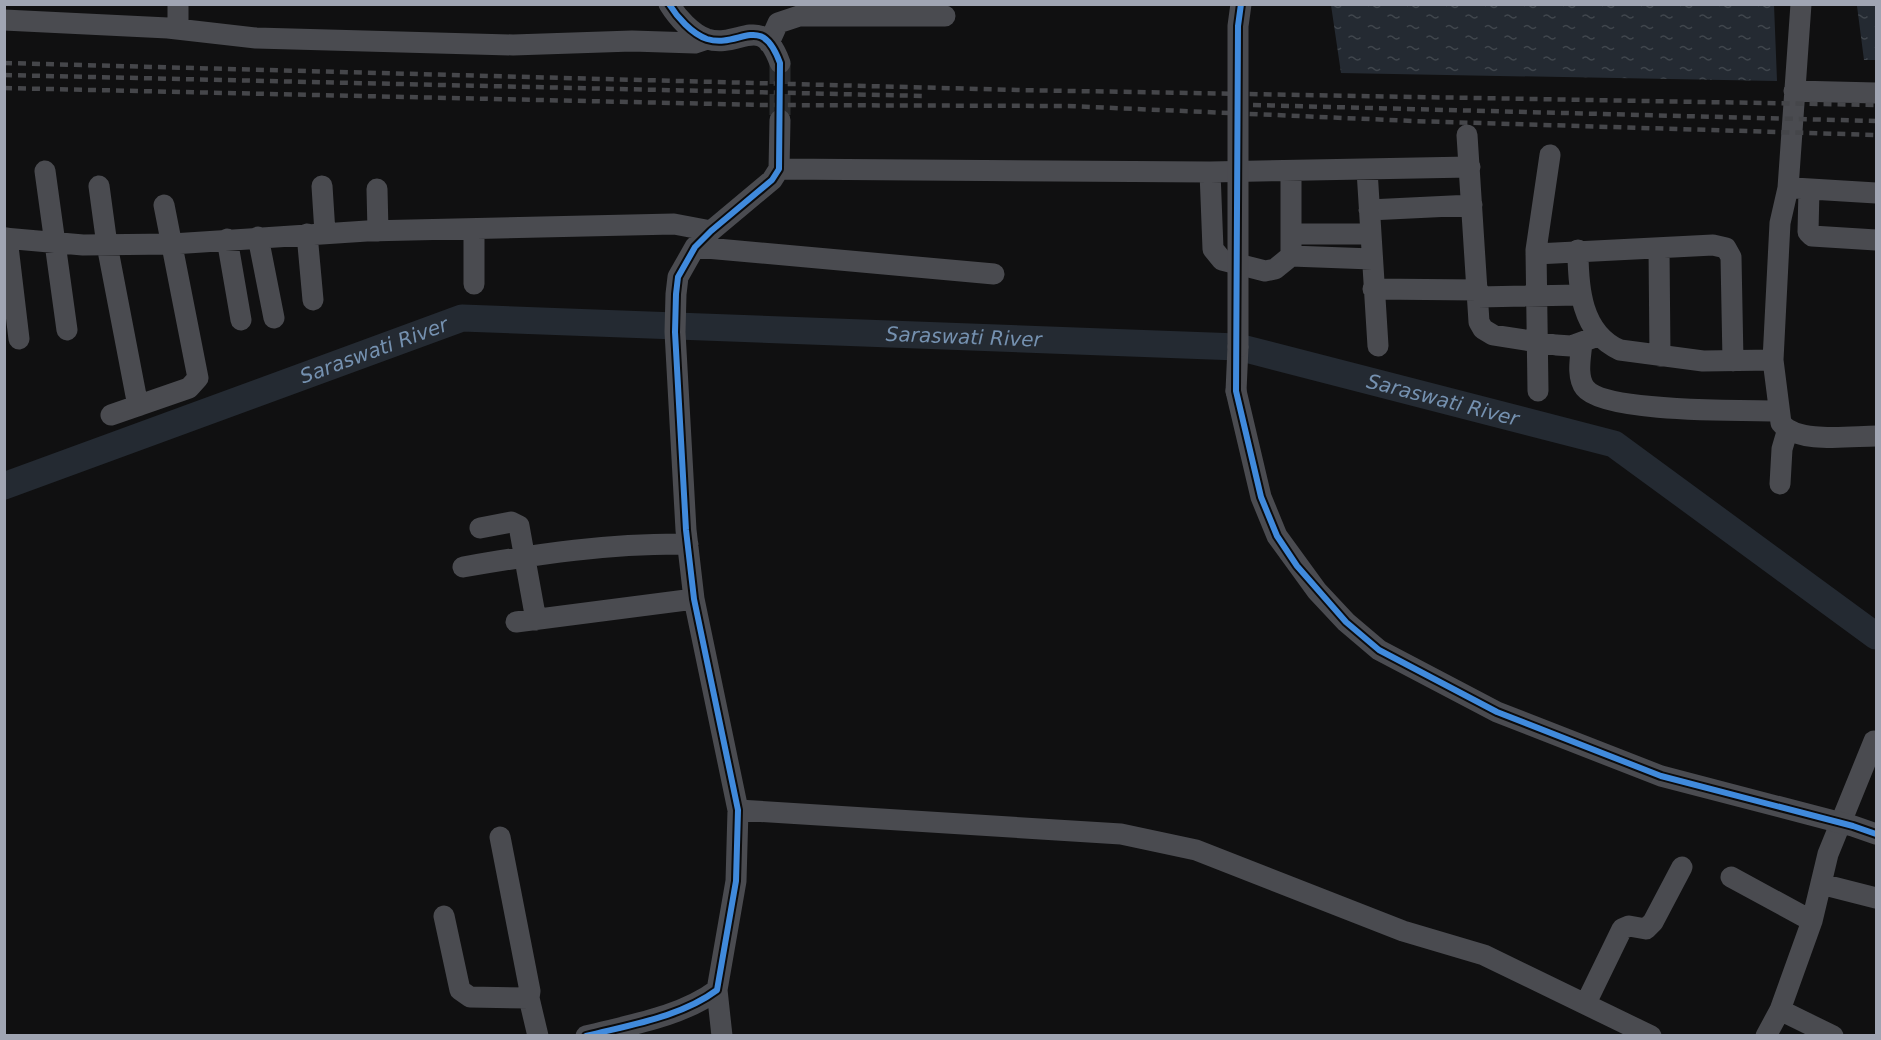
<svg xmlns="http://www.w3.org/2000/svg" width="1881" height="1040" viewBox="0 0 1881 1040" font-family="'DejaVu Sans',sans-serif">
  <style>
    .water { fill: url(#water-ripples) }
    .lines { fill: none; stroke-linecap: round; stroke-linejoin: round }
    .river { stroke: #242a32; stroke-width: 27 }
    .minor-tunnel { stroke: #2d2e31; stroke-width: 21; stroke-dasharray: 21 10; stroke-linecap: butt }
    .minor { stroke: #4a4b50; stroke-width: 21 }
    .rail { stroke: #45464a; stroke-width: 4.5; stroke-dasharray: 8 6; stroke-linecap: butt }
    .minor-bridge { stroke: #4a4b50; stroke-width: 21 }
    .cycleway-casing { stroke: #0b0b0c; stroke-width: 10 }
    .cycleway { stroke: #408adc; stroke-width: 6 }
    .labels { text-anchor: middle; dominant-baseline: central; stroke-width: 5; stroke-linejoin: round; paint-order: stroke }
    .water-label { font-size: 20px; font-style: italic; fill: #7591b0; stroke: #0b0b0c }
  </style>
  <defs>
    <pattern id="water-ripples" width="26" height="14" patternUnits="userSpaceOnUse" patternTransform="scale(1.5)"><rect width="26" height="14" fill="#242a32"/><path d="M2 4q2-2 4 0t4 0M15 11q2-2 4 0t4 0" fill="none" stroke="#40464d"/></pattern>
  </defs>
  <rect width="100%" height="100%" fill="#101011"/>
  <path class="water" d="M1331 5H1774L1777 81 1341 73Z
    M1876 5V60H1864L1857 6Z"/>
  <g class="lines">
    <path class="river" id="s1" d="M4 486 462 318 1238 347 1614 444 1876 636"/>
    <path class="minor-tunnel" d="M780 63V120"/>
    <path class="minor" d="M178 4V29
      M669 4C677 17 692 34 707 39 740 49 761 11 780 63
      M1801 4 1788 188 1780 223 1773 360 1781 423C1797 444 1851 436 1876 436
      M4 20 168 28 256 38 513 45 632 41 695 43 707 39
      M769 43 778 23 799 16H945
      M1794 91 1876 93
      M1467 135 1479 322 1483 329 1493 335 1556 345 1571 346 1598 336
      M779 169 1210 172 1470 167
      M1367 170 1378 346
      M45 171 67 330
      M1291 171V256
      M1210 172 1213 249 1222 260 1265 271 1275 269 1291 256 1372 259
      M99 186 107 245 138 406
      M322 186 325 233
      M1794 188 1876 193
      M377 189 378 231
      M1809 189 1808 232 1812 236 1876 240
      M1369 210 1472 205
      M307 234 313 300
      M1291 234H1370
      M258 237 274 318
      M4 238 83 245 172 244 367 231 674 224 711 231
      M7 238 19 339
      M227 239 241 320
      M695 247 994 274
      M1659 248 1660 356
      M1578 250C1578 287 1581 333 1620 350L1703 361 1773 360
      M1536 254 1713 245 1726 248 1731 257 1733 361
      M474 284V229
      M1373 289 1478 290
      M1478 297 1580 295
      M1582 342C1581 356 1576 376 1585 388 1604 413 1744 410 1779 411
      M1236 391 1238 347
      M1538 391 1536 250 1550 155
      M111 415 189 388 198 378 164 205
      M1780 484 1782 449 1787 432
      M480 528 511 522 519 526 536 620
      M463 567C538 554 611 543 688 544
      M516 622 694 599
      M738 810 1121 834 1196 850 1403 931 1484 955 1651 1036
      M500 837 530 991 529 998
      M1731 877 1812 921
      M1821 884 1876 898
      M444 916 460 990 470 997 529 998 538 1036
      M717 990 722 1036
      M1586 1003 1622 929 1629 926 1646 929 1653 922 1682 867
      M1780 1010 1833 1036
      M586 1036C629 1025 681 1017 717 990L736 881 738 810 694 599 686 530 675 332 676 294 678 277 695 247 711 231 772 180 779 169 780 120
      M1766 1036 1780 1010 1812 921 1828 854 1874 741"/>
    <path class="rail" d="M4 63 1017 90 1876 105
      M4 75 926 96
      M4 88 763 105 1068 106 1413 121 1876 135
      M1253 105 1876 121"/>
    <path class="minor-bridge" d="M1238 347V26L1241 4
      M1236 391 1261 497 1277 536 1317 591 1346 622 1379 650 1497 712 1661 776 1853 826 1876 834"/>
    <g class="cycleway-casing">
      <path id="cycleway" d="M1241 4 1238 26 1236 391 1261 497 1277 536 1297 566 1346 622 1379 650 1497 712 1661 776 1853 826 1876 834
        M586 1036C629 1025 681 1017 717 990L736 881 738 810 694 599 686 530 675 332 676 294 678 277 695 247 711 231 772 180 779 169 780 63C761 11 740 49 707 39 692 34 677 17 669 4"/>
    </g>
    <use href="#cycleway" class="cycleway"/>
  </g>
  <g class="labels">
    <g class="water-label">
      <text stroke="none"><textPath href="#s1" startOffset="990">Saraswati River</textPath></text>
      <text stroke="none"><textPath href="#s1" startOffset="394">Saraswati River</textPath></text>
      <text stroke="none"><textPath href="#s1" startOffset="1476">Saraswati River</textPath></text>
    </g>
  </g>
  <rect width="1881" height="1040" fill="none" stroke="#a0a5b3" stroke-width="12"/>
</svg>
